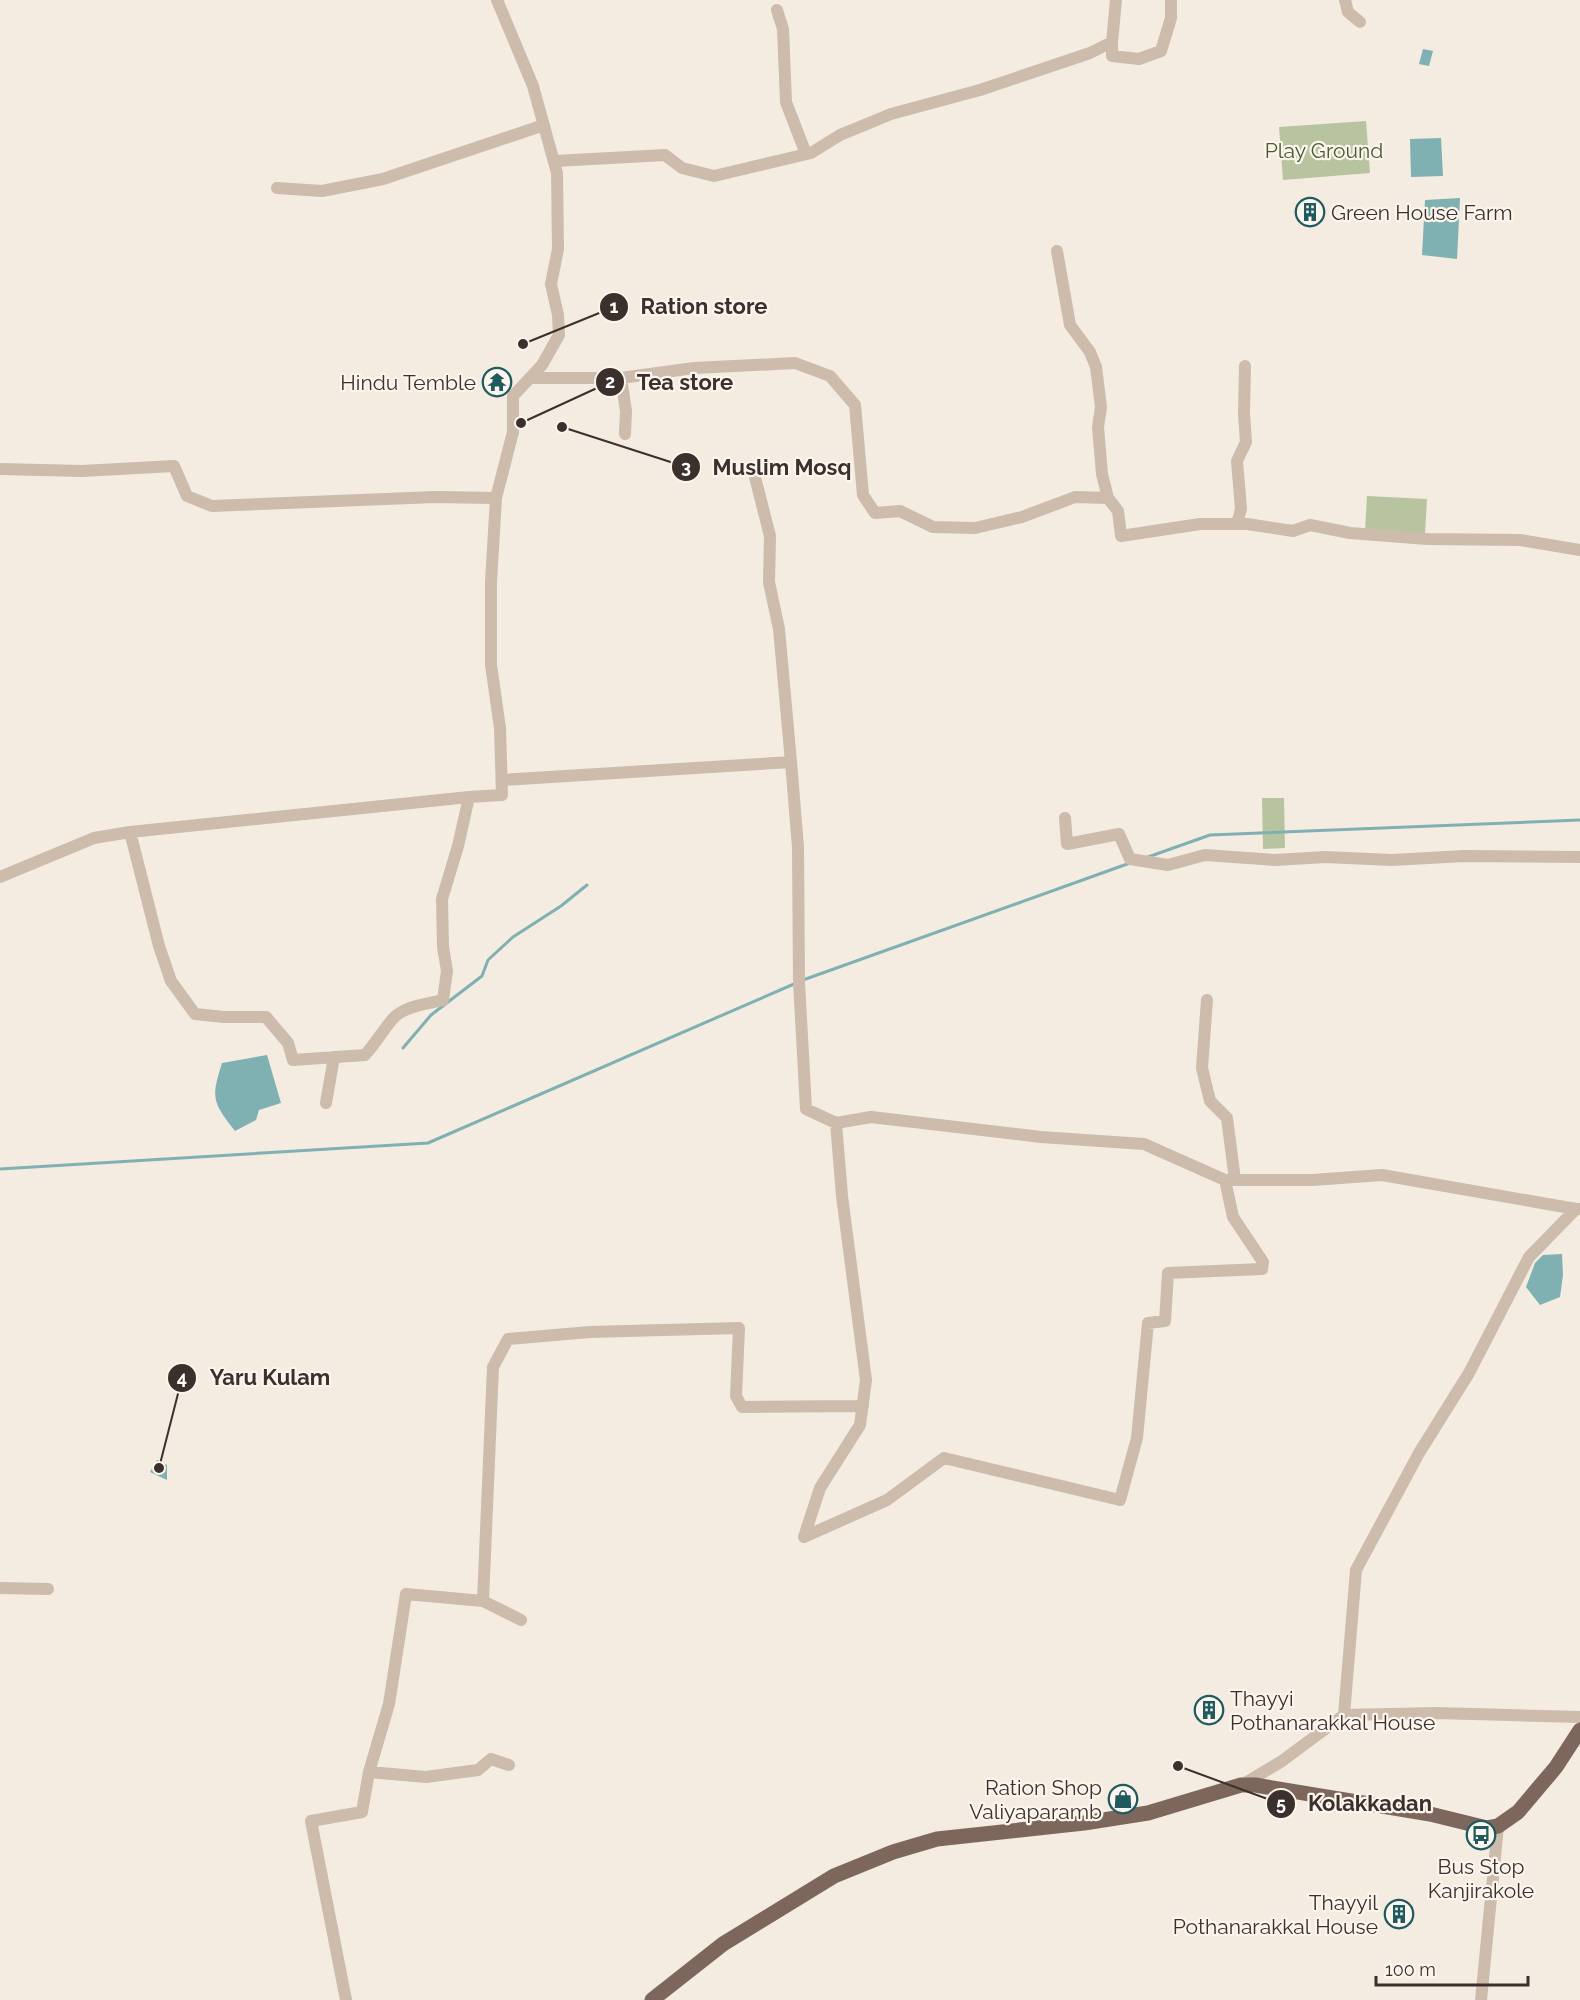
<svg xmlns="http://www.w3.org/2000/svg" width="1580" height="2000" viewBox="0 0 1580 2000" font-family="Raleway,sans-serif">
  <style>
    .green { fill: #b8c4a0 }
    .water { fill: #7fb0b2 }
    .lines { fill: none; stroke-linecap: round; stroke-linejoin: round }
    .stream { stroke: #7fb0b2; stroke-width: 3 }
    .minor { stroke: #cdbbac; stroke-width: 12 }
    .major { stroke: #7d675c; stroke-width: 15 }
    .labels { text-anchor: middle; dominant-baseline: central; stroke-width: 4.5; stroke-linejoin: round; paint-order: stroke }
    .park-label { font-size: 21px; fill: #4a5a2e; stroke: #fbf5ee }
    .poi-label { font-size: 21px; fill: #3b302b; stroke: #fbf5ee; text-anchor: end }
    .leader { fill: none; stroke: #3b302b; stroke-width: 2 }
    .callout-dot { fill: #3b302b; stroke: #fbf5ee; stroke-width: 2 }
    .mark-label { font-size: 18px; text-anchor: middle; font-weight: bold; fill: #fff }
    .callout-label { font-size: 22px; text-anchor: middle; font-weight: bold; fill: #3b302b; stroke: #fbf5ee; stroke-width: 4.5; stroke-linejoin: round; paint-order: stroke }
  </style>
  <rect width="100%" height="100%" fill="#f4ebe1"/>
  <path class="green" d="M1366 121 1370 173 1283 180 1279 127Z
    M1367 496 1427 499 1425 534 1365 531Z
    M1262 798H1284L1285 848 1263 849Z"/>
  <path class="water" d="M1423 49 1433 51 1429 66 1419 64Z
    M1441 138 1443 176 1411 177 1410 139Z
    M1460 198 1457 259 1422 255 1425 200Z
    M267 1055 281 1103 259 1110 256 1120 235 1131C212 1102 211 1098 222 1063Z
    M1562 1254 1563 1275 1560 1297 1540 1305 1526 1287 1535 1263 1543 1255Z
    M157 1460 167 1465V1480L150 1472Z"/>
  <g class="lines">
    <path class="stream" d="M1148 857 1210 835 1580 820
      M803 980 1130 863
      M403 1048 431 1015 482 976 488 960 513 937 561 906 587 885
      M0 1169 428 1143 794 984"/>
    <path class="minor" d="M1345 0 1348 12 1360 22
      M777 10 783 29 786 102 806 154
      M1112 42V56L1139 59 1161 51 1171 18V0
      M555 161 665 155 682 168 714 176 811 153 840 135 891 114 980 90 1090 53 1112 42 1116 0
      M277 188 322 191 383 179 544 125
      M1057 251 1070 325 1090 352 1096 367 1101 407 1098 427 1102 474 1108 498
      M530 378H621L694 368 795 363 830 376 855 405 863 495 875 513 900 511 933 527 975 528 1022 517 1075 497 1108 498 1118 511 1121 536 1200 524H1247L1293 531 1310 525 1350 533 1427 539 1520 540 1580 550
      M621 378 626 411 625 434
      M0 469 82 471 174 466 187 496 212 506 435 497 496 498
      M755 477 770 536 769 582 779 629 791 762 798 847 799 982 806 1109 836 1123 871 1117 1041 1137 1144 1144 1225 1180H1312L1382 1175 1576 1209
      M1237 524 1241 509 1237 461 1246 442 1244 414 1245 366
      M502 780 791 762
      M1065 818 1067 844 1119 834 1130 859 1168 865 1205 855 1275 860 1325 857 1392 860 1464 856 1580 857
      M130 832 469 797
      M0 877 94 838 130 832 159 946 171 981 195 1014 224 1017H266L288 1043 293 1060 365 1055C375 1044 382 1032 391 1021 402 1006 426 1004 443 1000L447 971 443 947 442 899 458 846 469 797 502 795 500 728 491 665V582L496 498 513 432V396L542 365 559 335 558 315 551 284 558 249 557 173 533 86 497 0
      M1207 1000 1202 1068 1210 1101 1227 1118 1235 1180
      M326 1103 334 1057
      M804 1537 887 1500 944 1458 1120 1500 1137 1438 1148 1323 1165 1321 1168 1273 1262 1269 1263 1262 1233 1217 1225 1180
      M804 1537 820 1488 860 1425 866 1380 842 1196 836 1123
      M0 1588 48 1589
      M483 1601 493 1367 508 1339 590 1332 739 1328 736 1396 742 1407 863 1406
      M1344 1715 1436 1713 1580 1717
      M369 1772 389 1704 406 1594 483 1601 521 1620
      M1242 1785 1282 1761 1344 1715 1356 1570 1419 1453 1469 1373 1529 1257 1576 1209H1580
      M346 2000 311 1821 362 1812 369 1772 426 1777 478 1770 491 1759 509 1765
      M1481 2000 1498 1826"/>
    <path class="major" d="M652 2000 723 1944 834 1876 893 1852 937 1839 1084 1823 1148 1813 1241 1785H1255L1430 1814 1487 1828 1498 1826 1518 1812 1556 1767 1580 1730"/>
  </g>
  <defs>
    <g id="building-ring" transform="scale(1.5)"><circle r="9.5" fill="#fbf5ee" stroke="#1f5a5e" stroke-width="1.5"/><path d="M-4-6H4V6H1V3H-1V6H-4ZM-2.5-4.3h1.7v1.8h-1.7ZM.8-4.3h1.7v1.8H.8ZM-2.5-1h1.7V.8h-1.7ZM.8-1h1.7V.8H.8Z" fill="#1f5a5e"/></g>
    <g id="temple-ring" transform="scale(1.5)"><circle r="9.5" fill="#fbf5ee" stroke="#1f5a5e" stroke-width="1.5"/><path d="M0-6L5-2H3V0L6.5 2.5H4V6H1.5V3h-3V6H-4V2.5H-6.5L-3 0V-2H-5Z" fill="#1f5a5e"/></g>
    <g id="shop-ring" transform="scale(1.5)"><circle r="9.5" fill="#fbf5ee" stroke="#1f5a5e" stroke-width="1.5"/><path d="M-5-2.5h2.3a2.7 3.5 0 0 1 5.4 0H5L5.5 6h-11ZM-1.5-2.5h3a1.5 2.3 0 0 0-3 0Z" fill="#1f5a5e"/></g>
    <g id="bus-ring" transform="scale(1.5)"><circle r="9.5" fill="#fbf5ee" stroke="#1f5a5e" stroke-width="1.5"/><path d="M-5-6H5V4H4V6H2V4H-2V6H-4V4H-5ZM-3.5-4V0h7V-4ZM-3.5 1.2v1.5H-2V1.2ZM2 1.2v1.5H3.5V1.2Z" fill="#1f5a5e"/></g>
  </defs>
  <g fill-rule="evenodd">
    <use href="#building-ring" x="1310" y="212"/>
    <use href="#temple-ring" x="497" y="382"/>
    <use href="#building-ring" x="1209" y="1710"/>
    <use href="#shop-ring" x="1123" y="1799"/>
    <use href="#bus-ring" x="1481" y="1835"/>
    <use href="#building-ring" x="1399" y="1914"/>
  </g>
  <g class="labels">
    <g class="park-label">
      <text x="1324" y="150">Play Ground</text>
    </g>
    <g class="poi-label">
      <text x="1331" y="212" text-anchor="start">Green House Farm</text>
      <text x="476" y="382">Hindu Temble</text>
      <text x="1230" y="1698" text-anchor="start">Thayyi<tspan x="1230" dy="24">Pothanarakkal House</tspan></text>
      <text x="1102" y="1787">Ration Shop<tspan x="1102" dy="24">Valiyaparamb</tspan></text>
      <text x="1481" y="1866" text-anchor="middle">Bus Stop<tspan x="1481" dy="24">Kanjirakole</tspan></text>
      <text x="1378" y="1902">Thayyil<tspan x="1378" dy="24">Pothanarakkal House</tspan></text>
    </g>
  </g>
  <path class="leader" d="M523 344L614 307M521 423L610 382M562 427L686 467M159 1468L182 1378M1178 1766L1281 1804"/>
  <g class="callout-dot">
    <circle cx="523" cy="344" r="6"/>
    <circle cx="521" cy="423" r="6"/>
    <circle cx="562" cy="427" r="6"/>
    <circle cx="159" cy="1468" r="6"/>
    <circle cx="1178" cy="1766" r="6"/>
    <circle cx="614" cy="307" r="15"/>
    <circle cx="610" cy="382" r="15"/>
    <circle cx="686" cy="467" r="15"/>
    <circle cx="182" cy="1378" r="15"/>
    <circle cx="1281" cy="1804" r="15"/>
  </g>
  <g class="mark-label">
    <text x="614" y="313">1</text>
    <text x="610" y="388">2</text>
    <text x="686" y="473">3</text>
    <text x="182" y="1384">4</text>
    <text x="1281" y="1810">5</text>
  </g>
  <g class="callout-label">
    <text x="704" y="314">Ration store</text>
    <text x="685" y="390">Tea store</text>
    <text x="782" y="475">Muslim Mosq</text>
    <text x="270" y="1385">Yaru Kulam</text>
    <text x="1370" y="1811">Kolakkadan</text>
  </g>
  <path d="M1376 1976v9h152v-9" fill="none" stroke="#3b302b" stroke-width="3"/>
  <text x="1385" y="1976" font-size="18" fill="#3b302b" stroke="#fbf5ee" stroke-width="4.5" paint-order="stroke">100 m</text>
</svg>
